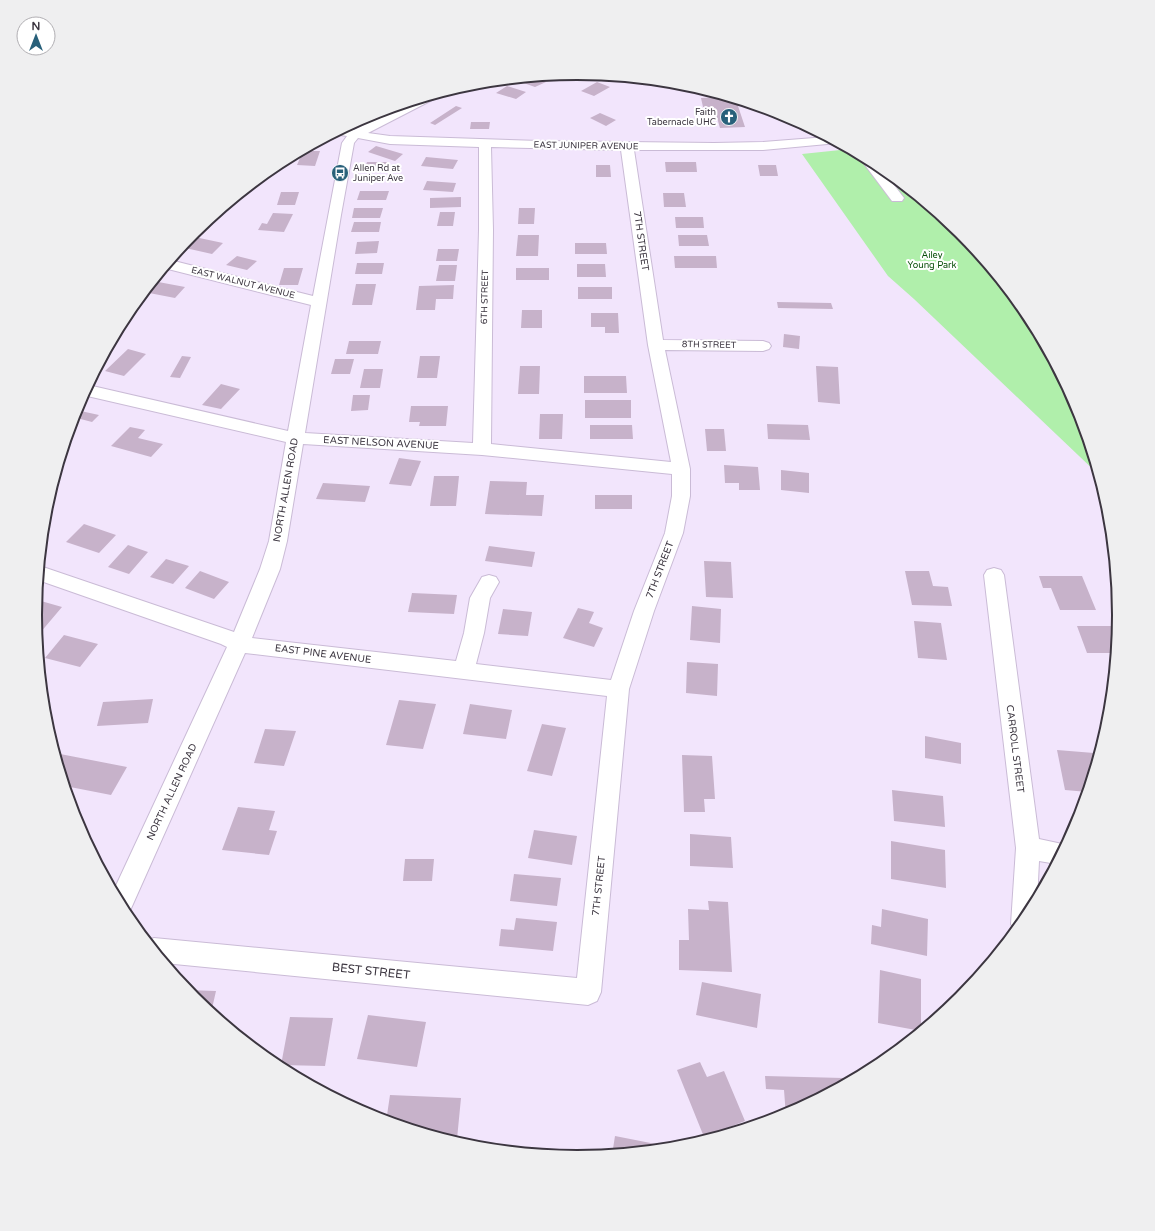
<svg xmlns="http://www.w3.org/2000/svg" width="1155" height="1231" viewBox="0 0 1155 1231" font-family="'Varela Round',sans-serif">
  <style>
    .green { fill: #b0efab }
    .building { fill: #c7b2ca }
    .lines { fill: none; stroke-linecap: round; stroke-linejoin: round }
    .minor-casing { stroke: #cabbd6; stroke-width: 2 }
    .minor { fill: #fff; fill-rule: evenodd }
    .labels { text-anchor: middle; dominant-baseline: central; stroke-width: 4; stroke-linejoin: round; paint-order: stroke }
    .far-poi-label { font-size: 9px; fill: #3c3640; stroke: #fff; text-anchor: end }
    .far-street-label { font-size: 9px; fill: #3c3640; stroke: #fff }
    .far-park-label { font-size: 9px; fill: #074e08; stroke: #fff }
    .street-label { font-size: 10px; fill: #3c3640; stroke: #fff }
    .near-street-label { font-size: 12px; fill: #3c3640; stroke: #fff }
    .rim { fill: none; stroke: #3c3640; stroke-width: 2 }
  </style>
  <rect width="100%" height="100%" fill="#f2e5fc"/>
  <path class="green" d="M850 149 879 165 961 232 1029 314 1079 408 1099 475 914 299 888 276 802 154Z"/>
  <path class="building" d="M534 77 546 82 535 87 515 80Z
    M597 82 610 87 594 96 581 91Z
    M507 86 526 92 516 99 496 93Z
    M728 97 748 103 749 106H738L745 127 720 128 714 107H703L701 98Z
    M456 106 462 108 435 125 430 123Z
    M600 113 616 120 606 126 590 118Z
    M471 122H490L489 129H470Z
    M376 146 403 154 395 161 368 152Z
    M303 151H320L315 166 297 165Z
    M426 157 458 160 453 169 421 166Z
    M367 162H387L385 171H364Z
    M665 162H696L697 172H666Z
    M596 165H610L611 177H596Z
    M758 165H776L778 176H760Z
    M427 181 456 183 453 192 423 190Z
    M360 191H389L386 200H357Z
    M281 192H299L295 205H277Z
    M663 193H684L686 207H664Z
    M461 197V207L430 208V198Z
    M354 208H383L380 218H352Z
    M519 208H535L534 224H518Z
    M440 212H455L453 226H437Z
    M273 213 293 214 284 232 258 230 262 223 267 224Z
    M675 217H703L704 228H676Z
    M354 222H381L379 232H351Z
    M518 235H539L538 256H516Z
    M678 235H707L709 246H679Z
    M190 236 223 243 212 254 181 247Z
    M379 241 377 253 355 254 357 242Z
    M575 243H606L607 254H575Z
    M438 249H459L457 261H436Z
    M237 256 257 261 247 270 226 265Z
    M674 256H716L717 268H675Z
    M357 263H384L382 274H355Z
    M577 264H605L606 277H577Z
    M439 265H457L455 281H436Z
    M284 268H303L298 285H279Z
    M516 268H549V280H516Z
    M153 281 185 287 175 298 144 292Z
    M356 284H376L372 305H352Z
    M454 285 453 299H436L435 310H416L419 286Z
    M578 287H612V299H578Z
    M777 302 831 303 833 309 778 308Z
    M522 310H542V328H521Z
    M591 313H618L619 333H605V327H591Z
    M784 334 800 336 799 349 783 347Z
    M349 341H381L378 354H346Z
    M128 349 146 354 124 376 105 371Z
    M182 356 191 357 180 378 170 377Z
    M420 356H440L437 378H417Z
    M335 359H354L350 374H331Z
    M520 366H540L539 394H518Z
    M816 366 838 367 840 404 818 402Z
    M364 369H383L380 388H360Z
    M584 376H626L627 393H584Z
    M221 384 240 389 221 409 202 405Z
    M353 395H370L368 410 351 411Z
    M585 400H631V418H585Z
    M411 406H448L446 426H419L420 422H409Z
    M76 410 99 415 92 422 73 417Z
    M540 414H563L562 439H539Z
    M767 424 808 425 810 440 768 439Z
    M590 425H632L633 439H590Z
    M130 427 145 430 138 438 163 444 151 457 111 446Z
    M705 429H724L726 451H707Z
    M399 458 421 461 411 486 389 484Z
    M724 465 758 467 760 490H739V483H725Z
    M781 470 809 473V493L781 490Z
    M434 476H459L456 506H430Z
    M490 481 527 482 526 495H544L542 516 485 514Z
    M323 483 370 486 365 502 316 499Z
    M595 495H632V509H595Z
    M84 524 116 535 99 553 66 542Z
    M128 545 148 552 129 574 108 567Z
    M489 546 535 552 532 567 485 561Z
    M166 559 189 566 173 584 150 577Z
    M704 561 731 562 733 598 706 597Z
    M200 571 229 582 214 599 185 588Z
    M905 571H929L933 586 948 587 952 606 912 605Z
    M1039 576H1082L1096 610H1060L1051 588H1043Z
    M412 593 457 595 454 614 408 612Z
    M41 601 62 607 40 633 37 632 35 615 36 608Z
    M692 606 721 609 720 643 690 640Z
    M578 608 594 612 589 623 603 628 594 647 563 638Z
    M503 609 532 612 528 636 498 634Z
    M914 621 941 623 947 660 918 658Z
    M1077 626H1119L1116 653H1087Z
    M64 635 98 644 80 667 45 658Z
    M687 662 718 664 717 696 686 693Z
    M153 699 148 723 97 726 103 702Z
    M399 700 436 704 423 749 386 745Z
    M470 704 512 710 506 739 463 734Z
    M542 724 566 728 552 776 527 771Z
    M265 729 296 731 284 766 254 763Z
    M925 736 961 743V764L925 758Z
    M1057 750 1094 753 1096 765 1088 792 1065 790Z
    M55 753 127 767 111 795 65 786Z
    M682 755 712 756 715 799H704L705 812H684Z
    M892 790 943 796 945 827 894 821Z
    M238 807 275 811 269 830 277 831 269 855 222 850Z
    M534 830 577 836 572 865 528 858Z
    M690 834 731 837 733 868 690 866Z
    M891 841 945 850 946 888 891 879Z
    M405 859H434L432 881H403Z
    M514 874 561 878 557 906 510 901Z
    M708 901 728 902 732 972 679 970V940H689L688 909 709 910Z
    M882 909 928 919 927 956 871 944 872 925 881 927Z
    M516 918 557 922 553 951 499 946 501 929 514 930Z
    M880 970 921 979V1031L878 1023Z
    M702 982 761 994 757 1028 696 1015Z
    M186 990 216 991 211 1013 194 999Z
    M368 1015 426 1022 417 1067 357 1059Z
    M290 1017 333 1018 325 1066 281 1065Z
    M700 1062 707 1077 724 1071 745 1121 704 1137 677 1070Z
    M765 1076 843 1078 844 1085 786 1116 784 1090 766 1089Z
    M390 1095 461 1098 457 1139 441 1138 386 1122Z
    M615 1136 676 1148 612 1155Z"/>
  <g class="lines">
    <g class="minor-casing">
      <path id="minor" d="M435 95 436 96 434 99 368 133 390 136 540 141 714 143 763 142 827 137 838 143 763 150H634L663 340 763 341 769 343 771 346 769 349 763 351 665 350 690 469V496L683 533 654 611 629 689 601 992 597 1001 588 1005 164 963 146 941 154 938 577 978 607 696 245 653 129 913 125 915 113 892 227 647 221 644 38 580 40 566 234 632 260 569 269 541 286 442 83 395 88 385 288 431 311 305 164 268 170 260 313 296 342 143 347 136 334 134 344 128 354 130 407 103ZM358 138 390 144 479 147V230L473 443 305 433 341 215 354 143ZM491 147 621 150 648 345 671 462 491 444 493 230ZM303 444 482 455 672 474V496L665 533 634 611 611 680 476 664 484 633 490 598 499 582 496 577 489 575 482 577 470 598 464 633 456 661 252 638 280 569 287 541Z
        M860 155 877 163 904 198 902 201H892L859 157Z
        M994 568 1001 570 1004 575 1039 839 1067 845 1057 864 1039 861 1037 902 1028 917 1016 933 1011 924 1016 848 984 575 987 570Z"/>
    </g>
    <use href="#minor" class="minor"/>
  </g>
  <defs>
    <g id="church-disc" transform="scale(0.9)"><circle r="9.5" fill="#28607a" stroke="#fff"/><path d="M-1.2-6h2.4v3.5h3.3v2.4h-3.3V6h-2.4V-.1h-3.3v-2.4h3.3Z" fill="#fff"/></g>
    <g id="bus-disc" transform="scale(0.9)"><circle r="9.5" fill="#28607a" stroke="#fff"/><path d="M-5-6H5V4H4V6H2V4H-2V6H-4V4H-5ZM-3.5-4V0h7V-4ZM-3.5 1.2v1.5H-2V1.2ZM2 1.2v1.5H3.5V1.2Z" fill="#fff"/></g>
  </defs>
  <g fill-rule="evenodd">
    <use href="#church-disc" x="729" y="117"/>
    <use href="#bus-disc" x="340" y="173"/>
  </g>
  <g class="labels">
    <g class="far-poi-label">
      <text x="716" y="112">Faith<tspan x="716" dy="10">Tabernacle UHC</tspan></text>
      <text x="353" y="168" text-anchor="start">Allen Rd at<tspan x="353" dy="10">Juniper Ave</tspan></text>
    </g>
    <g class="far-street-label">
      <text transform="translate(586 146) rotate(1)">EAST JUNIPER AVENUE</text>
      <text transform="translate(243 283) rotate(14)">EAST WALNUT AVENUE</text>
      <text transform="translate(485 297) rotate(-89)">6TH STREET</text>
      <text transform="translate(709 345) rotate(1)">8TH STREET</text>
    </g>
    <g class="far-park-label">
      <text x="932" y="255">Ailey<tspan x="932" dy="10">Young Park</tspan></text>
    </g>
    <g class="street-label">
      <text transform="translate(641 241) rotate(82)">7TH STREET</text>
      <text transform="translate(381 443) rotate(3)">EAST NELSON AVENUE</text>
      <text transform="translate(286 490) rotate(-80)">NORTH ALLEN ROAD</text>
      <text transform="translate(660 570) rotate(-69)">7TH STREET</text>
      <text transform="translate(323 654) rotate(7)">EAST PINE AVENUE</text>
      <text transform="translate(1015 749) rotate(83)">CARROLL STREET</text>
      <text transform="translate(172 792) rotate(-65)">NORTH ALLEN ROAD</text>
      <text transform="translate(599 886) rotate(-84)">7TH STREET</text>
    </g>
    <g class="near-street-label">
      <text transform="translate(371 971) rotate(6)">BEST STREET</text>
    </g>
  </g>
  <path d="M0 0H1155V1231H0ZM42 615a535 535 0 1 1 1070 0a535 535 0 1 1-1070 0Z" fill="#efeff0" fill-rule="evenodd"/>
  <path class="rim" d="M42 615a535 535 0 1 1 1070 0a535 535 0 1 1-1070 0Z"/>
  <g transform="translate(36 36)"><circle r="19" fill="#ffffff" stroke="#b1afb3"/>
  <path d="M0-3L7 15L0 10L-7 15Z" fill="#28607a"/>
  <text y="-6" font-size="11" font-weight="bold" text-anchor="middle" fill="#3c3640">N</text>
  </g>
</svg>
